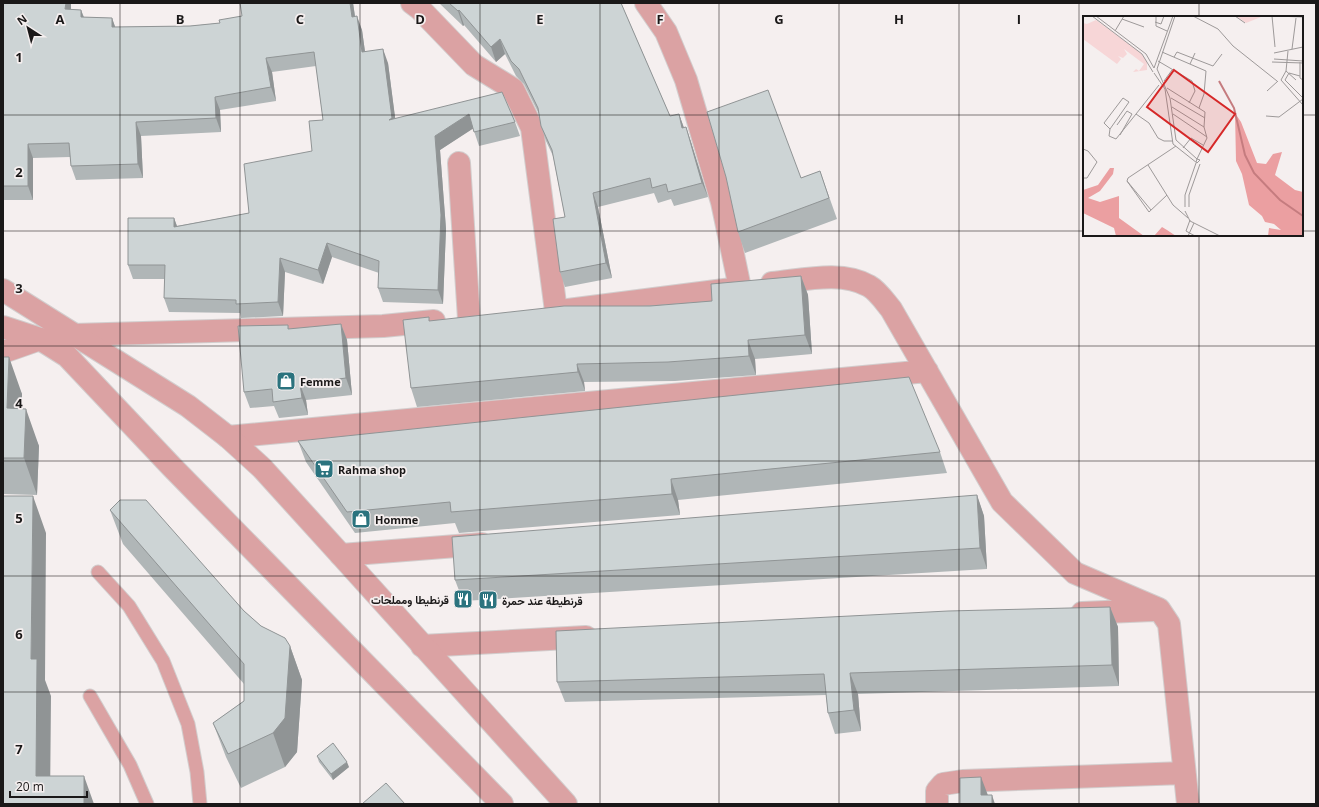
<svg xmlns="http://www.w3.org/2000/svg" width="1319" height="807" viewBox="0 0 1319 807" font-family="'Open Sans',Vazirmatn,sans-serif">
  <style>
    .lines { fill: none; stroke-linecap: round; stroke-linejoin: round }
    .service-casing { stroke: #d2cdcd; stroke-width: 15 }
    .minor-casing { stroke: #d2cdcd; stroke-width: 24 }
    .tertiary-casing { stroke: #d2cdcd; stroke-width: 24 }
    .service { stroke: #dba2a3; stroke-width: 13 }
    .minor { stroke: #dba2a3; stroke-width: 22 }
    .tertiary { stroke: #dba2a3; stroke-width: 22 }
    .wall { fill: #b0b6b7 }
    .shaded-wall { fill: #909495 }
    .building { fill: #cdd4d5; stroke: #909495 }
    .grid { fill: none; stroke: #1a1818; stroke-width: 1; stroke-opacity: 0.55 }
    .labels { text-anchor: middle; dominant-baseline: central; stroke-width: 3.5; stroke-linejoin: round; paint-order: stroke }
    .poi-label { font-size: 11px; font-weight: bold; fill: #1a1818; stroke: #f5efef; text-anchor: start }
    .inset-river { fill: none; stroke: #c57c7f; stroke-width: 2 }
    .inset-road { fill: none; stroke: #9d9999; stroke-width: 1 }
    .view { fill: #d62828; fill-opacity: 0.15; stroke: #d62828; stroke-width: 2 }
    .inset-edge { fill: none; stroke: #1a1818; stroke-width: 2 }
    .grid-label { font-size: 13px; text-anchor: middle; font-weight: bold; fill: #1a1818; stroke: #f5efef; stroke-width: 3.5; stroke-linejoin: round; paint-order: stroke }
  </style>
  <rect width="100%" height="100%" fill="#f5efef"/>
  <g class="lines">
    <g class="service-casing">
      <path id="service" d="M98 572 129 606 163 661 188 724 197 772 200 804
        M90 696 130 765 147 804"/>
    </g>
    <g class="minor-casing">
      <path id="minor" d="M412 3 420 9 474 65 513 89 532 128 556 311
        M646 3 666 32 686 80 722 202 740 288
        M459 163 469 319
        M772 283C803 280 842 270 869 286 878 291 885 302 891 309L1002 502 1075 573 1159 609 1169 624 1188 804
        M568 310 740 288
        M73 335 383 326 434 321
        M3 352 40 339
        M228 437 927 371
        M341 555 482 544
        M1082 613 1153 610
        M422 646 586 637
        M937 804V791L943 784 963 781 1184 773"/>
    </g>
    <g class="tertiary-casing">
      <path id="tertiary" d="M3 290 188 406 228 437 262 468 341 555 566 804
        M3 327 40 339 67 356 171 466 502 804"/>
    </g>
    <use href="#service" class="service"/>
    <use href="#minor" class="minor"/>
    <use href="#tertiary" class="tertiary"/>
  </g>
  <path class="wall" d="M3 3H71V9L81 10 84 17 112 18 115 27 190 26 220 23 242 16 240 3H353L355 16 362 30 365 52 388 63 395 118 515 122 520 136 479 146 473 128 440 150 446 229 443 304 383 302 378 288 379 273 332 257 323 284 285 272 283 316 241 318 240 313 169 312 164 298 165 279H133L128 265 174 218 177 226 249 213 312 151 323 120 316 66 272 72 276 101 220 110 221 132 141 136 143 178 76 180 71 166 70 157 33 158V200H3Z
    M439 3H621L670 116 679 114 684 128 686 127 691 142 708 197 674 206 671 199 658 203 654 193 598 207 612 278 565 287 560 272 565 217 553 156 546 141 541 126 539 114 524 84 516 76 505 54 496 62 464 25 463 26Z
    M820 171 837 219 745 253 738 232 801 178Z
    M801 276 808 295 812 354 755 359 756 375 675 381 584 382 585 391 417 407 411 388 430 321 712 301Z
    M341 324 347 340 352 395 306 400 308 415 279 418 274 406 250 408 244 392 288 325 289 329Z
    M3 357 22 394V409L39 446 37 495 3 494Z
    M298 441 940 452 947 473 678 500 680 515 459 533 455 523 355 533 306 462Z
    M977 495 984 516 987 569 463 601 455 580Z
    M110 510 244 611 261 626 290 646 302 680 297 752 285 767 241 788 226 757 213 723 244 701V684L123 544Z
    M1110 607 1118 627 1119 686 858 694 861 731 835 734 828 713 826 695 565 702 557 682Z
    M317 756 349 767 333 780 319 762Z"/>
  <path class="shaded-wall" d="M66 3H71V23L65 9Z
    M350 3H353L357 31 352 17Z
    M81 10 86 24 81 17Z
    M459 10 464 25 463 26 458 11Z
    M357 16 362 30 367 66 362 52Z
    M112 18 117 32 112 27Z
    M500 39 505 54 496 62 491 47Z
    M383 49 388 63 397 132 389 120Z
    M266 58 272 72 276 101 271 87Z
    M215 97 220 110 221 132 216 118Z
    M469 114 474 128 440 150 446 229 443 304 438 290 435 136Z
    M679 114 684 128H682Z
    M136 122 141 136 143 178 138 164Z
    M686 127 691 142 708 197 702 183Z
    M28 144 33 158V200L28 186Z
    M593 193 598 207 612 278 606 263Z
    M174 218 179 232 174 227Z
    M327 243 332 257 323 284 318 270Z
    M280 258 285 272 283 316 278 302Z
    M801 276 808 295 812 354 805 335Z
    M341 324 347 340 352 395 346 378Z
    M748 340 755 359 756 375 749 356Z
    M9 357 22 394 20 446 7 408Z
    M577 364 584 382 585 391 578 372Z
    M300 384 306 400 308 415 302 398Z
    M26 409 39 446 37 495 24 458Z
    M671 479 678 500 680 515 672 494Z
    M977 495 984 516 987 569 980 548Z
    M33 496 46 533 45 680 51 696 50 804 36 776 31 659Z
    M1110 607 1118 627 1119 686 1112 665Z
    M290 646 302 680 297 752 285 767 273 733Z
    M850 673 858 694 861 731 854 710Z
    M347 762 349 767 333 780 331 774Z
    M84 776 94 804H84Z
    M981 777 989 798 981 795Z
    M992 795 995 804H992Z"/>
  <path class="building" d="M3 3H66L65 9 81 10V17L112 18V27L190 26 220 23 219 20 242 16 240 3H350L352 17 357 16 362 52 383 49 392 118 389 120 502 92 515 122 474 132 469 114 435 136 441 215 438 290 378 288 379 261 327 243 318 270 280 258 278 302 236 304V300L164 298 165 265H128V218H174V227L249 213 244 164 312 151 309 121 323 120 314 52 266 58 271 87 215 97 216 118 136 122 138 164 71 166 69 143 28 144V186H3Z
    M449 3H621L670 116 679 114 682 128 686 127 702 183 668 192 666 184 652 188 650 178 593 193 606 263 560 272 553 219 565 217 552 150 541 126 538 108 519 69 511 61 500 39 491 47 459 10 458 11Z
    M768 90 801 178 820 171 829 198 738 232 726 177 707 112Z
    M801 276 805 335 748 340 749 356 668 362 577 364 578 372 411 388 403 320 429 317V321L564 306H650L712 301 711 284Z
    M341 324 346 378 300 384 302 398 273 402 272 389 244 392 238 326 288 325V329Z
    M3 357H9L7 408 26 409 24 458H3Z
    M909 377 940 452 671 479 672 494 451 512 450 502 347 512 298 441Z
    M977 495 980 548 455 580 452 537Z
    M3 496H33L31 659H37L36 776H84V804H3Z
    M120 500H146L244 611 261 626 285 638 290 646 285 718 273 733 228 754 213 723 244 701V664L110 510Z
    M1110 607 1112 665 850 673 854 710 828 713 824 674 557 682 556 631 948 611Z
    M333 743 347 762 331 774 317 756Z
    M981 777V795H992V804H960V778Z
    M386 783 405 804H362Z"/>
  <path class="grid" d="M120 3V804M240 3V804M360 3V804M480 3V804M600 3V804M719 3V804M839 3V804M959 3V804M1079 3V804M1199 3V17M3 115H1084M1302 115H1316M3 231H1084M1302 231H1316M1199 235V804M3 346H1316M3 461H1316M3 576H1316M3 692H1316"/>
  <defs>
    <g id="shop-square" transform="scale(1)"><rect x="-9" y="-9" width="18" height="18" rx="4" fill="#2b737e" stroke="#f5efef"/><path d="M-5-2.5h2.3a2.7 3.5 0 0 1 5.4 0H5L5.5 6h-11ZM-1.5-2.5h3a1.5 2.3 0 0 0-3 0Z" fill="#fff"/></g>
    <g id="supermarket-square" transform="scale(1)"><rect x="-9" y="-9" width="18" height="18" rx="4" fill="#2b737e" stroke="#f5efef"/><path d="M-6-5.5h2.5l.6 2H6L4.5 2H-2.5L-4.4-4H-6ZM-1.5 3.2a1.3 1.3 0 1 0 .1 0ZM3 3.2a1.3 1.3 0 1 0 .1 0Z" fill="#fff"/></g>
    <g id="restaurant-square" transform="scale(1)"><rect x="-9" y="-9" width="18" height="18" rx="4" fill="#2b737e" stroke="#f5efef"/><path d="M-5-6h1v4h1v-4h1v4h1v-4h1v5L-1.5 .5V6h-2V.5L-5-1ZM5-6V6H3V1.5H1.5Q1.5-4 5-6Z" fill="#fff"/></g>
  </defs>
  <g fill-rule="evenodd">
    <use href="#shop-square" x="286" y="381"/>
    <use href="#supermarket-square" x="324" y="469"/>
    <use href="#shop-square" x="361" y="519"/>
    <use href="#restaurant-square" x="463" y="599"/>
    <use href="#restaurant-square" x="488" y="600"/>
  </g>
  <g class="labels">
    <g class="poi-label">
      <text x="300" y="381">Femme</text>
      <text x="338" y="469">Rahma shop</text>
      <text x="375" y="519">Homme</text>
      <text x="449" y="599" text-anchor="end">قرنطيطا ومملحات</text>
      <text x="502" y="600">قرنطيطة عند حمرة</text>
    </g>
  </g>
  <g transform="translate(1083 16)">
    <rect width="220" height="220" fill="#f5efef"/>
    <path d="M153 0H178V1L163 7ZM13 4 58 37 64 46V54L50 56 53 53 56 55 61 48 41 33 44 38 40 42 35 40 38 43 34 48 0 23V7L4 8Z" fill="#f7d6d7"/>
    <path d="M152 97 158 106 174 147 183 148 190 138 199 136 192 159 212 174 220 176V220H185L186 212 198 214 191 208 182 206 179 200 166 189 159 158 153 145ZM27 152H31L30 158 17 175 5 182 17 186 36 180V202L61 220H33L31 212 0 197V174L15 169ZM79 211 84 214 93 220H71Z" fill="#eb9fa1"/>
    <path class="inset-river" d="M136 65 151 92 162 139 171 157 197 184 220 200"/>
    <path class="inset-road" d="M9 0 59 38 70 56M13 0 63 38 71 52M73 0V10L84 15M110 0 135 13 150 30 194 65M152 0 162 7M189 0 192 31M192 0 220 1M39 3 61 11M72 6 78 8 81 0M32 15 41 0M209 33 213 2M79 36 123 55 121 78 116 92M191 37 220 31M91 41 94 36 130 50 139 38M191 43 220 45M75 45 109 65 112 75 106 87M189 46 220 47M217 46V62L220 64M107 48 112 37M71 52 90 0M74 53 87 82 93 124 114 143M74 53 92 0M203 55 213 64M71 57 82 73 90 128 114 147 117 144 114 143 113 146M217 60 206 57 202 64 220 82M198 64 203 55 205 35M198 64 220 89M81 65 89 54M76 69 53 98 66 107 75 122 81 125H90M84 72 122 96 121 111 124 122 114 143M184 75 195 65M88 82 122 102M89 91 121 111M90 98 124 121M183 100 196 101 220 83M34 109 44 95 49 98 37 119M27 113 21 107 40 82 46 86 27 113 26 120 33 123 53 98M100 132 108 122 120 129M0 133 5 135 14 146 4 162H0M65 149 90 189 105 202M44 165 45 162 93 130M44 165 66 196 84 179M44 165 68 194M102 191V179L113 147M106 191V179L117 148M102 195 107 205 137 220M107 204 103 215 112 220M105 220 111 207"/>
    <path class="view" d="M91 54 152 98 125 136 64 91Z"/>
    <rect width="220" height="220" class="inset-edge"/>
  </g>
  <g class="grid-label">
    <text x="60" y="24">A</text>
    <text x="180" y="24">B</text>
    <text x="300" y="24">C</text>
    <text x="420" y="24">D</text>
    <text x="540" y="24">E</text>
    <text x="660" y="24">F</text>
    <text x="779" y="24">G</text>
    <text x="899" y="24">H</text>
    <text x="1019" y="24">I</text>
    <text x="19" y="62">1</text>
    <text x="19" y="177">2</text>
    <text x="19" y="293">3</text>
    <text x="19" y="408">4</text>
    <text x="19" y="523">5</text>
    <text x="19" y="639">6</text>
    <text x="19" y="754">7</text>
  </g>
  <rect width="1319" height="807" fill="none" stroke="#1a1818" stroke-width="8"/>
  <g transform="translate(28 28) rotate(324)" stroke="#f5efef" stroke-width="3" paint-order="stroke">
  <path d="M0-3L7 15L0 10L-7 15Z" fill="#1a1818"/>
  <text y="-6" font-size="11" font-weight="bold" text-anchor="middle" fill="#1a1818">N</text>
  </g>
  <path d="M10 791v6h77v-6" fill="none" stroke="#1a1818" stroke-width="2"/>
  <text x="16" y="791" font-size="12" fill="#1a1818" stroke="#f5efef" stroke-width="3" paint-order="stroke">20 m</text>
</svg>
